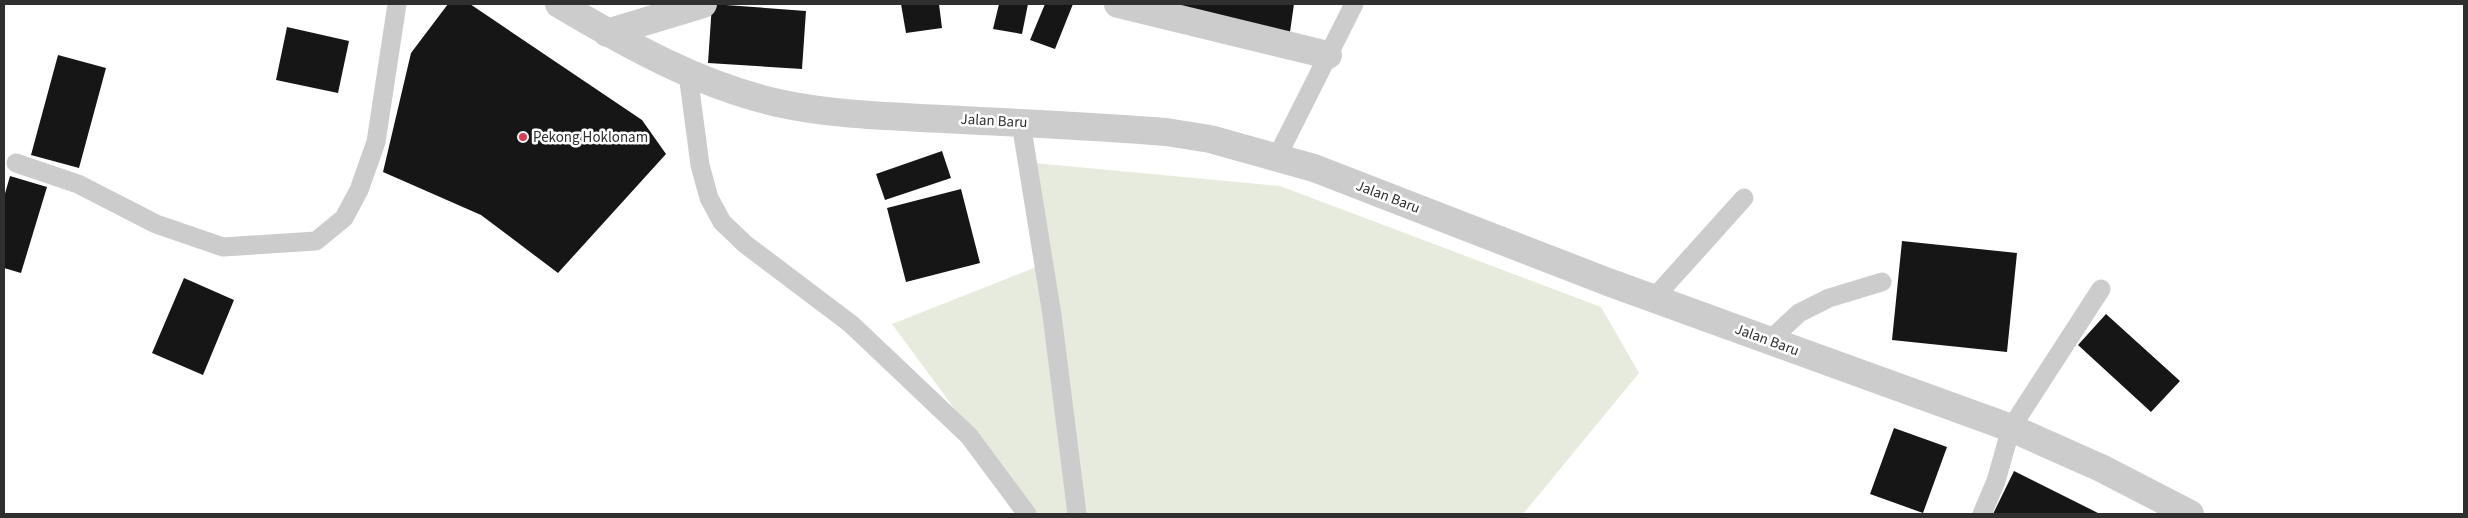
<svg xmlns="http://www.w3.org/2000/svg" width="2468" height="518" viewBox="0 0 2468 518" font-family="'Source Sans 3',sans-serif">
  <style>
    .green { fill: #e6ebdd }
    .building { fill: #161616 }
    .lines { fill: none; stroke-linecap: round; stroke-linejoin: round }
    .lane { stroke: #ccc; stroke-width: 19 }
    .street { stroke: #ccc; stroke-width: 28 }
    .poi-dot { fill: #da3c52; stroke: #fff; stroke-width: 2 }
    .labels { text-anchor: middle; dominant-baseline: central; stroke-width: 5; stroke-linejoin: round; paint-order: stroke }
    .street-label { font-size: 15px; fill: #2f2f2f; stroke: #fff }
    .poi-label { font-size: 15px; fill: #2f2f2f; stroke: #fff; text-anchor: start }
  </style>
  <rect width="100%" height="100%" fill="#fff"/>
  <path class="green" d="M1023 162 1280 186 1601 307 1639 373 1523 514H1032L892 324 1036 267Z"/>
  <path class="building" d="M448 4H470L642 120 666 154 558 273 481 215 383 172 411 53Z
    M712 4 806 11 802 69 708 63Z
    M901 4H939L942 28 906 33Z
    M999 4H1028L1022 34 993 29Z
    M1045 4H1073L1055 49 1030 40Z
    M1177 4H1294L1290 32 1175 16Z
    M287 27 349 41 338 93 276 80Z
    M58 55 106 68 79 168 31 155Z
    M942 151 951 178 885 200 876 174Z
    M10 176 47 187 21 273 4 268V197Z
    M961 189 980 263 906 282 887 208Z
    M1902 241 2017 253 2007 352 1892 340Z
    M184 278 234 300 203 375 152 353Z
    M2106 314 2180 381 2151 412 2078 345Z
    M1894 428 1947 447 1923 513 1870 494Z
    M2014 471 2100 514H1993Z"/>
  <g class="lines">
    <path class="lane" d="M688 74 700 165 709 198 722 222 745 244 851 324 969 436 1027 514
      M1021 123 1052 315 1077 514
      M1277 157 1354 4
      M16 163 78 184 156 224 223 247 316 241 344 218 359 190 376 142 397 4
      M1654 298 1744 198
      M1769 341 1799 313 1829 298 1882 282
      M1982 514 1996 481 2011 428 2101 289"/>
    <path class="street" d="M559 4C628 45 699 85 778 103 832 115 889 116 943 119 1018 123 1092 126 1166 132L1210 139 1314 168 1608 282 2011 428 2101 468 2190 514
      M1118 4 1328 55
      M607 33 703 4"/>
  </g>
  <circle class="poi-dot" cx="523" cy="137" r="5"/>
  <g class="labels">
    <g class="street-label">
      <text transform="translate(994 121) rotate(3)">Jalan Baru</text>
      <text transform="translate(1388 197) rotate(21)">Jalan Baru</text>
      <text transform="translate(1767 340) rotate(20)">Jalan Baru</text>
    </g>
    <g class="poi-label">
      <text x="533" y="137">Pekong Hoklonam</text>
    </g>
  </g>
  <rect width="2468" height="518" fill="none" stroke="#2f2f2f" stroke-width="10"/>
</svg>
